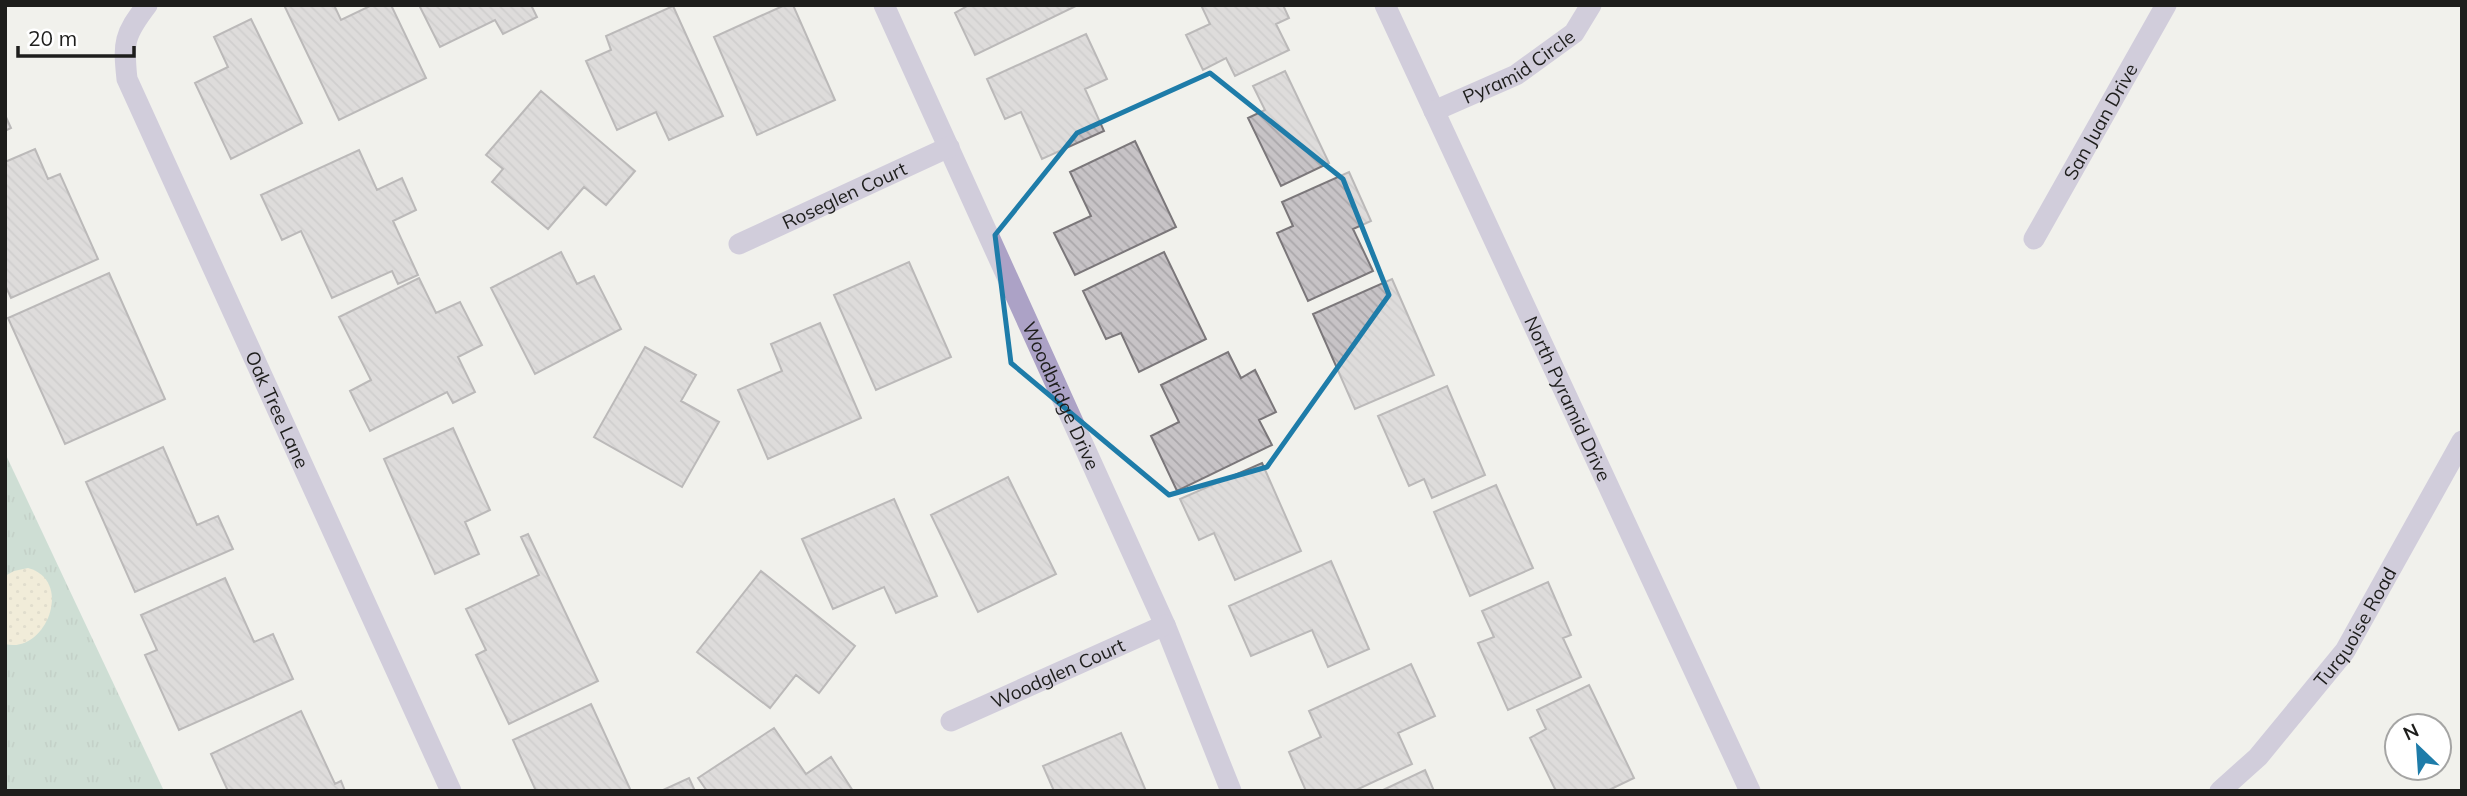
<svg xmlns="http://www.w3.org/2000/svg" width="2467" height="796" viewBox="0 0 2467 796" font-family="Mulish,sans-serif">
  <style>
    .grass { fill: url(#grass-tufts) }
    .sand { fill: url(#sand-dots) }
    .building { fill: url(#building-back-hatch); stroke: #7b777a; stroke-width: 2 }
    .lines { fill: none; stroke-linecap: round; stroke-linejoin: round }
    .minor { stroke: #aca2c6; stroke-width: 21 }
    .marked { fill: none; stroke: #1e7ca9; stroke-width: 5; stroke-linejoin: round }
    .labels { text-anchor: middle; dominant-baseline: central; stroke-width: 5; stroke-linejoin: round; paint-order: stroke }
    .street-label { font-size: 19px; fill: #1e1e1c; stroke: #fff }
  </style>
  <defs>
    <pattern id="grass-tufts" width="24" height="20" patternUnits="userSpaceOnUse" patternTransform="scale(1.75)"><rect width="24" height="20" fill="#a5c8b6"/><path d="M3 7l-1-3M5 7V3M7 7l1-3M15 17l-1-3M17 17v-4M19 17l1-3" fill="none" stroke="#8eab9c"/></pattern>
    <pattern id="sand-dots" width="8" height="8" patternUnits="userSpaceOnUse" patternTransform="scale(1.75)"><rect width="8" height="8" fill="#f1e7c2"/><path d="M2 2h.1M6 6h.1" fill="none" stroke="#cec6a6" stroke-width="1.8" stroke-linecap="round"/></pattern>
    <pattern id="building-back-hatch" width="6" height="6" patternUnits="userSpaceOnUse" patternTransform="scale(1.75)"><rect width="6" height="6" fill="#c7c3c6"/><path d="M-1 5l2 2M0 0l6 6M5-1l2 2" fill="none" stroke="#aaa7aa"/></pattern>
  </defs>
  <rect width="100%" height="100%" fill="#f1f1ec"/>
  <path class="grass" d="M5 453 164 791H5Z"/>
  <path class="sand" d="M28 568C75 581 45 655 5 644V576L14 571Z"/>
  <path class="building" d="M284 5H334L341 20 372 5H391L426 78 339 120Z
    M419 5H531L537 17 503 34 495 20 440 47Z
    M785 5H793L835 100 757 135 714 37Z
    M969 5H1075L1076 6 975 55 955 13Z
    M1201 5H1283L1289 18 1276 24 1289 50 1235 76 1226 58 1203 70 1186 35 1210 24Z
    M673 6 723 116 669 140 656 112 617 130 586 61 611 50 606 36Z
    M251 19 302 123 231 159 195 83 228 67 214 37Z
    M1086 34 1107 79 1085 89 1104 131 1042 159 1021 112 1005 119 987 79Z
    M1285 71 1329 163 1281 186 1248 118 1265 110 1253 86Z
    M541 91 635 171 606 205 584 187 548 229 492 182 503 169 486 155Z
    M5 115 11 128 5 131Z
    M1135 141 1176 227 1075 275 1054 233 1091 216 1070 172Z
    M35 149 48 179 60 174 98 259 11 298 5 285V162Z
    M359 150 377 190 402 178 416 210 393 221 418 275 398 284 392 271 332 298 301 231 282 240 261 195Z
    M1349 172 1371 221 1353 229 1373 271 1308 301 1277 233 1293 226 1282 202Z
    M561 252 577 284 594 276 621 329 535 374 491 288Z
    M1164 252 1206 339 1139 372 1121 333 1106 339 1083 291Z
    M909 262 951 357 876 390 834 295Z
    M109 273 165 399 65 444 8 318Z
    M419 278 436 313 460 302 482 345 458 357 475 392 453 403 447 392 370 431 350 391 371 380 339 317Z
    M1392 279 1434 375 1355 409 1313 314Z
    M820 323 861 418 768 459 738 390 782 371 771 344Z
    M645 347 696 375 681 401 719 422 682 487 594 437Z
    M1228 352 1241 378 1255 370 1276 412 1259 420 1272 445 1177 491 1151 436 1179 422 1161 385Z
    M1447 386 1485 475 1432 498 1424 479 1409 486 1378 416Z
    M453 428 490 510 465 522 479 554 435 574 384 459Z
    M163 447 197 525 218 516 233 549 135 592 86 482Z
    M1262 463 1301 551 1235 580 1214 533 1199 540 1180 499Z
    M1008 477 1056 574 978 612 931 515Z
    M1496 485 1533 568 1470 596 1434 512Z
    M894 499 937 596 896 613 884 587 833 609 802 539Z
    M528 534 598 681 509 724 476 655 486 650 466 609 539 575 521 537Z
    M1331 561 1369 649 1328 667 1312 630 1251 656 1229 606Z
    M761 571 855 646 819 693 796 675 770 708 697 652Z
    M225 578 254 642 273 634 293 679 179 730 145 655 157 650 141 615Z
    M1548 582 1571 635 1563 638 1581 677 1508 710 1478 643 1494 637 1482 611Z
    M1411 664 1435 716 1398 733 1412 764 1354 791H1306L1289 752 1321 737 1309 711Z
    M1589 685 1634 778 1607 791H1556L1530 738 1546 729 1537 710Z
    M591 704 631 791H536L513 740Z
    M301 711 335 784 341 781 345 791H228L211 754Z
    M774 728 806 774 831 757 853 791H707L698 778Z
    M1121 733 1146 791H1054L1043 766Z
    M1425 770 1434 791H1381Z
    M689 778 695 791H661Z"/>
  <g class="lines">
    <g class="minor">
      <path id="s1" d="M147 5C124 35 123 42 127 79L451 791"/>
      <path id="s2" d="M884 5 1165 625 1231 791"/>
      <path id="s3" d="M1385 5 1750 791"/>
      <path id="s4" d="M1434 111 1516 75 1574 33 1591 5"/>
      <path id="s5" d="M2034 239 2166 5"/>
      <path id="s6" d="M739 244 949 147"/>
      <path id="s7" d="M951 721 1165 625"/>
      <path id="s8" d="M2220 791 2258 757 2345 651 2462 441"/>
    </g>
  </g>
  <path d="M0 0H2467V796H0ZM1210 73 1343 179 1389 295 1267 467 1169 495 1011 363 995 235 1077 133Z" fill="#f1f1ec" fill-opacity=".55" fill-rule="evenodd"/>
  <path class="marked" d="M1210 73 1343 179 1389 295 1267 467 1169 495 1011 363 995 235 1077 133Z"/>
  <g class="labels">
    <g class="street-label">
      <text stroke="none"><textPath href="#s4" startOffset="96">Pyramid Circle</textPath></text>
      <text stroke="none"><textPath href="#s5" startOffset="135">San Juan Drive</textPath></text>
      <text stroke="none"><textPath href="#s6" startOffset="116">Roseglen Court</textPath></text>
      <text stroke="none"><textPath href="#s2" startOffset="429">Woodbridge Drive</textPath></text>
      <text stroke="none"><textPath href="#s3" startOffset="434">North Pyramid Drive</textPath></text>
      <text stroke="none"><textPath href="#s1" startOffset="443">Oak Tree Lane</textPath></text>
      <text stroke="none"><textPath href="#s8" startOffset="214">Turquoise Road</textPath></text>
      <text stroke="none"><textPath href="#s7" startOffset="117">Woodglen Court</textPath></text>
    </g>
  </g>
  <rect width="2467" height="796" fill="none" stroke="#1e1e1c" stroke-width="14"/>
  <g transform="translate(2418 747) rotate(335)"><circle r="33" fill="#ffffff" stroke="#a5a5a4" stroke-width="2"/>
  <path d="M0-5L12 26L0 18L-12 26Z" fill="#1e7ca9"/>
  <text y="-10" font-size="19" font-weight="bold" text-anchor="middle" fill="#1e1e1c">N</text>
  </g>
  <path d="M18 46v10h116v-10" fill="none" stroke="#1e1e1c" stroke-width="3.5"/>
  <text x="28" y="46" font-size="21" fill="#1e1e1c" stroke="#ffffff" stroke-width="5" paint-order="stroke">20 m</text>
</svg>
